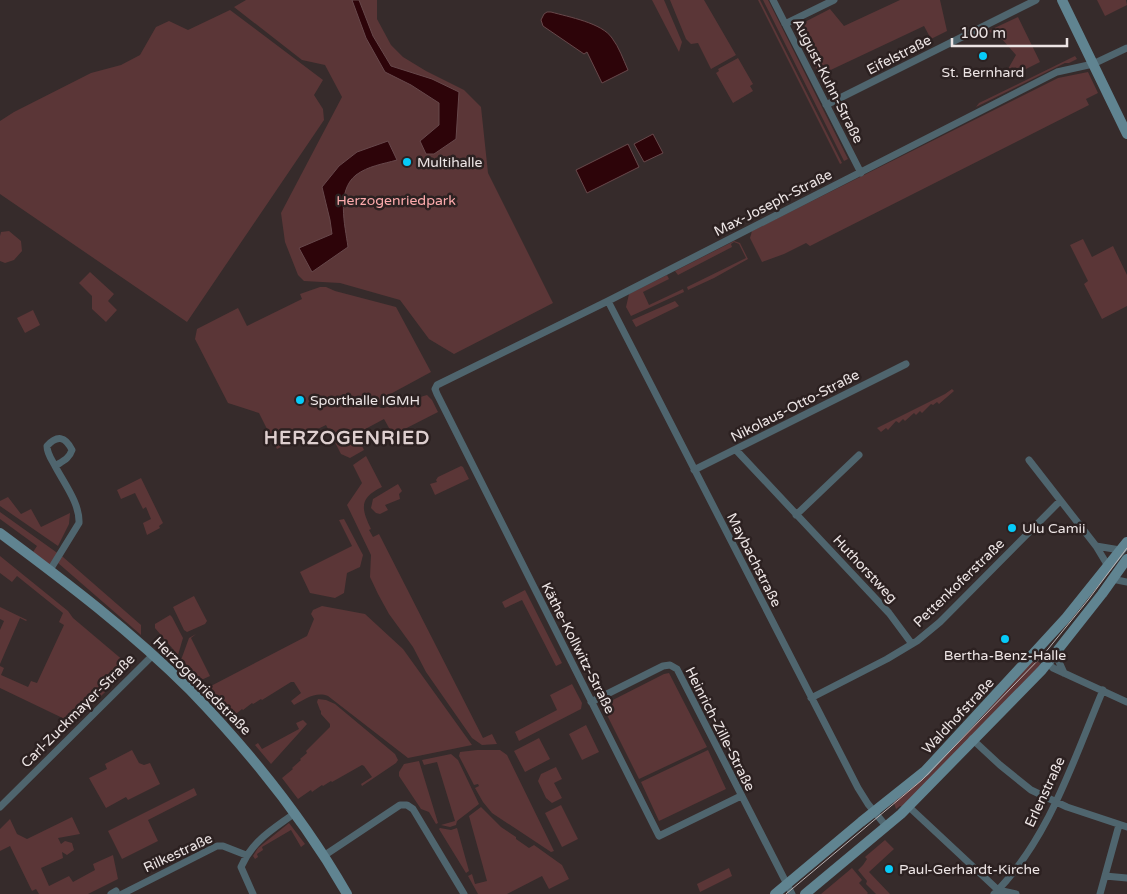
<svg xmlns="http://www.w3.org/2000/svg" width="1127" height="894" viewBox="0 0 1127 894" font-family="'Varela Round',sans-serif">
  <style>
    .green { fill: #5b3637 }
    .water { fill: #2d0409; stroke: #67484b }
    .lines { fill: none; stroke-linecap: round; stroke-linejoin: round }
    .street { stroke: #4f656e; stroke-width: 7 }
    .secondary { stroke: #608491; stroke-width: 10 }
    .tram { stroke: #bcb3b3; stroke-width: 1 }
    .poi-dot { fill: #06cbf9; stroke: #2c2121; stroke-width: 2 }
    .labels { text-anchor: middle; dominant-baseline: central; stroke-width: 5; stroke-linejoin: round; paint-order: stroke }
    .street-label { font-size: 14px; fill: #ede5e5; stroke: #2c2121 }
    .poi-label { font-size: 14px; fill: #ede5e5; stroke: #2c2121; text-anchor: start }
    .park-label { font-size: 14px; fill: #fcaaac; stroke: #2c2121 }
    .district-label { font-size: 19px; font-weight: bold; letter-spacing: 1px; fill: #decfcf; stroke: #2c2121 }
  </style>
  <rect width="100%" height="100%" fill="#362b2b"/>
  <path class="green" d="M246 0H377V19L391 45 403 57 426 71 464 90 481 107 488 173 553 303 454 354 429 339 400 300 340 283 304 281 298 275 285 242 281 213 342 97 325 65 302 60 234 7Z
    M652 0H664L682 42 679 52Z
    M670 0H704L736 55 711 69 698 43 691 44 686 39Z
    M758 0H760L842 163 840 164Z
    M763 0H768L848 159 844 161Z
    M900 0H940L947 31 931 39 924 26 820 75 795 27 830 9 844 26Z
    M1097 0H1126L1127 5 1105 16Z
    M230 10 323 80 314 95 323 109 324 120 187 322 0 194V121L14 112 91 73 121 65 140 55 156 27 169 21 188 30Z
    M1018 17 1040 62 1010 77 1008 69 1016 55 1001 38 988 31Z
    M1075 56 1077 59 1069 63H1065L976 107 979 103Z
    M738 58 753 84 750 86 753 91 733 103 716 73 719 71 718 69Z
    M1088 72 1098 93 1086 99 1089 105 810 246 806 243 784 254 762 262 750 238 752 231 1058 78Z
    M9 231 21 241 22 251 14 260 5 263 0 261V236L1 232Z
    M1083 239 1092 257 1113 246 1127 275V306L1102 319 1084 284 1088 281 1070 245Z
    M734 241 740 243 748 259 714 278 688 290 687 287 746 258 739 244 734 242 731 244 732 247 678 275 675 271Z
    M90 272 114 294 108 301 117 310 106 322 92 309V296L79 283Z
    M667 275 669 279 643 292 649 305 683 289 684 292 631 316 626 307 629 294Z
    M320 287H326L335 291 396 307 431 372 383 398 386 404 382 405 374 401 371 403 381 408H384L427 395 432 400 438 412 393 435 384 419 356 434 364 450 350 458 341 454 326 425 277 449 259 413 228 403 195 339 197 329 238 308 247 326 302 299 300 294Z
    M675 301 679 306 636 327 632 320Z
    M33 310 40 325 25 333 17 318Z
    M952 389 954 391 939 404 937 402 933 405 931 404 922 413 920 411 916 415 914 413 905 421 903 419 899 423 896 421 888 430 886 428 881 432 877 428 945 394Z
    M366 456 382 487C359 498 361 508 371 529L369 530 373 537 379 534 483 738 492 734 497 744 482 745 472 738 426 672 413 647 389 614 378 594 370 577 371 555 347 505 362 483 353 465Z
    M461 466 463 467 469 479 435 495 430 484 437 482 436 480 438 477Z
    M141 478 163 523 159 526 160 528 147 535 143 523 151 519 146 507 143 509 135 493 121 499 117 490Z
    M398 484 402 491 399 494 400 499 385 505 388 510 380 514 376 513 371 508 373 499Z
    M8 497 21 514 31 509 41 527 70 513 69 524 58 546 0 506V501Z
    M0 512 63 557 141 625V635L58 563 53 568 33 552 37 546 0 519Z
    M344 519 363 555 360 567 347 573 344 593 335 598 310 593 300 572 352 546 339 520Z
    M0 556 68 611 73 618 131 667 73 723 0 688V666L4 668 1 675 28 687 31 681 37 683 64 625 59 622 63 613 17 576 12 582 0 573Z
    M525 590 562 663 556 666 522 600 505 608 502 602Z
    M194 596 207 621 205 624 187 632 184 630 173 607Z
    M322 606 365 614 403 649 472 745 408 758 328 696C316 691 305 699 294 705L291 701 301 693 294 682H291L262 700 261 699 253 704 252 703 243 710 242 709 231 718 208 690 209 687 307 636 314 619 311 614 313 610Z
    M0 607 27 620 26 621 20 618 0 664V630L4 621 0 619Z
    M170 615 172 617 183 638 178 655 155 628V624Z
    M196 634 191 638 210 676 199 681 181 660 189 638Z
    M1033 657 1042 665 902 807 900 806 896 809 893 800Z
    M669 673 707 747 639 779 604 709 605 704 664 674Z
    M572 684 582 703 581 709 519 741 515 732 557 710 550 695Z
    M318 699 326 700 335 704 395 754 398 760 396 763 362 786 361 784 372 777 364 766 362 765 332 782 331 781 323 786 322 785 312 792 311 790 298 799 282 778 293 769 292 768 301 760 300 759 307 753 306 751 330 727V724L321 714V711L320 710 317 702Z
    M303 720 307 724 271 764 255 745 258 743 262 749 299 729 296 723Z
    M586 725 599 752 582 760 569 734Z
    M539 738 550 759 525 772 514 751Z
    M132 750 139 763 144 765 150 763 160 784 128 800 126 797 106 808 89 778 107 769 105 764Z
    M477 750H500L507 755 554 851 551 852 492 813 483 802 475 788 479 786 478 784 474 785 459 756 460 752Z
    M708 750 726 789 659 821 641 782Z
    M451 754 458 760 479 804 457 821 456 825 450 827 441 825 455 821 437 762 424 765 422 760Z
    M419 761 438 823 436 824 429 812 421 809 399 776V772L404 764Z
    M556 767 562 779 554 783 562 798 552 803 546 798 538 781 541 774Z
    M194 788 197 795 148 820 158 841 122 859 108 831Z
    M561 805 578 839 562 847 545 813Z
    M481 807 501 827 516 837V839L529 848 534 845 562 865 569 879 549 889 542 876 507 894H478L468 876 472 874 475 884 487 881 469 816Z
    M72 817 80 834 58 838 61 844 65 841 72 843 74 850 67 855 62 852 63 858 41 868 49 886 69 876 73 882 95 870 93 864 113 855 118 879 88 894H39L36 889 32 891 10 846 0 851V829L10 819 17 834 27 839Z
    M289 823 305 844 301 847 291 830 262 847 263 850 257 854 258 857 255 859 253 856 258 848Z
    M440 828 451 830 457 828 469 871 466 873 439 829Z
    M885 840 894 849 869 872 890 894H876L866 884 867 881 858 870 863 865 867 859 865 857Z
    M729 868 732 876 700 892 697 884Z
    M852 868 862 880 859 883 868 893 867 894H821Z"/>
  <path class="water" d="M352 0H359L373 36 391 66 432 79 459 92 456 139 434 154H426L420 141 439 125V103L411 85 385 72 366 38Z
    M547 12H551C569 17 602 23 612 38 619 47 623 59 628 70L602 83 587 52 584 54 543 26 541 20 544 14Z
    M653 134 663 153 644 162 634 144Z
    M388 141 397 160C383 164 368 166 356 175 336 191 345 225 348 247L312 272 299 248 332 234 330 220 322 187 339 166 357 152Z
    M628 144 639 167 587 193 576 170Z"/>
  <g class="lines">
    <path class="street" d="M773 0 861 173
      M785 24 834 0
      M826 105 1036 0
      M608 301 858 788 868 804 886 826
      M736 450 889 613 912 644
      M1029 460 1096 546 1108 566
      M694 470 906 364
      M796 515 859 455
      M1096 546 1120 550
      M50 570 79 523C80 503 63 482 54 464 51 459 47 453 47 446 57 435 65 436 72 450 69 459 63 461 55 466
      M1112 579 1127 582
      M1055 653 1064 673
      M1047 662 1053 668 1127 702
      M811 698 887 659 917 641 940 622 1060 501
      M591 702 663 666 670 665 677 669 792 894
      M972 739 1000 765 1031 790 1067 807 1127 827
      M741 796 659 836 437 394 435 389 437 385 608 301 1057 72 1093 64 1127 48
      M908 806 998 890
      M0 807 153 655
      M325 855 400 805H407L413 809 464 894
      M1105 876 1127 878
      M998 890 1016 894
      M111 894 116 891
      M122 894 217 846H223L246 855
      M253 894 241 867C253 840 272 830 295 813
      M994 894C1049 839 1073 761 1103 690
      M1100 894 1119 825"/>
    <path class="secondary" d="M1062 0 1127 134
      M0 533C66 582 132 632 190 690 250 752 304 819 347 894
      M775 894 861 822 925 771 1066 618 1127 542
      M805 894 901 814 1042 670 1102 594 1127 559"/>
    <path class="tram" d="M786 894 922 780 1044 654 1088 600 1127 548"/>
  </g>
  <g class="poi-dot">
    <circle cx="983" cy="56" r="5"/>
    <circle cx="407" cy="162" r="5"/>
    <circle cx="300" cy="400" r="5"/>
    <circle cx="1012" cy="528" r="5"/>
    <circle cx="1005" cy="639" r="5"/>
    <circle cx="889" cy="869" r="5"/>
  </g>
  <g class="labels">
    <g class="street-label">
      <text transform="translate(899 55) rotate(-27)">Eifelstraße</text>
      <text transform="translate(828 81) rotate(63)">August-Kuhn-Straße</text>
      <text transform="translate(773 203) rotate(-27)">Max-Joseph-Straße</text>
      <text transform="translate(795 406) rotate(-27)">Nikolaus-Otto-Straße</text>
      <text transform="translate(754 560) rotate(63)">Maybachstraße</text>
      <text transform="translate(865 569) rotate(47)">Huthorstweg</text>
      <text transform="translate(959 583) rotate(-44)">Pettenkoferstraße</text>
      <text transform="translate(578 648) rotate(63)">Käthe-Kollwitz-Straße</text>
      <text transform="translate(202 686) rotate(45)">Herzogenriedstraße</text>
      <text transform="translate(78 711) rotate(-45)">Carl-Zuckmayer-Straße</text>
      <text transform="translate(958 716) rotate(-47)">Waldhofstraße</text>
      <text transform="translate(720 729) rotate(63)">Heinrich-Zille-Straße</text>
      <text transform="translate(1045 792) rotate(-65)">Erlenstraße</text>
      <text transform="translate(178 853) rotate(-25)">Rilkestraße</text>
    </g>
    <g class="poi-label">
      <text x="983" y="72" text-anchor="middle">St. Bernhard</text>
      <text x="417" y="162">Multihalle</text>
      <text x="310" y="400">Sporthalle IGMH</text>
      <text x="1022" y="528">Ulu Camii</text>
      <text x="1005" y="655" text-anchor="middle">Bertha-Benz-Halle</text>
      <text x="899" y="869">Paul-Gerhardt-Kirche</text>
    </g>
    <g class="park-label">
      <text x="396" y="200">Herzogenriedpark</text>
    </g>
    <g class="district-label">
      <text x="347" y="438">HERZOGENRIED</text>
    </g>
  </g>
  <path d="M952 38v8h115v-8" fill="none" stroke="#ede5e5" stroke-width="2.5"/>
  <text x="960" y="38" font-size="15" fill="#ede5e5" stroke="#2c2121" stroke-width="4" paint-order="stroke">100 m</text>
</svg>
